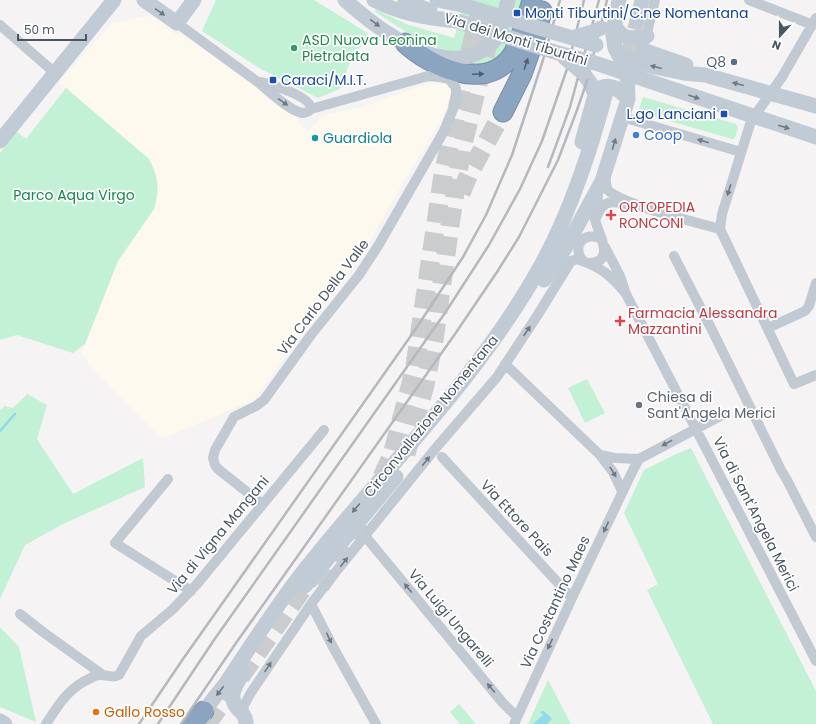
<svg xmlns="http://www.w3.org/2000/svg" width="816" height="724" viewBox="0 0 816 724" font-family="Poppins,sans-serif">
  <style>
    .commercial { fill: #fdf9ef }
    .green { fill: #c3f1d5 }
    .water { fill: #90daee }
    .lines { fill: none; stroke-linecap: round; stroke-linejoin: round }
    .stream { stroke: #90daee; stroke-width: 2.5 }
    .secondary-tunnel { stroke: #caccce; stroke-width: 15; stroke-dasharray: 15 8; stroke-linecap: butt }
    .highway-tunnel { stroke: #caccce; stroke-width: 19; stroke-dasharray: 19 10; stroke-linecap: butt }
    .highway-casing { stroke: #7690ad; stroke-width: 21 }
    .street { stroke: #c1cad2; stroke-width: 10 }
    .secondary { stroke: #c1cbd6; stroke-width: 15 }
    .highway { stroke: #8ba5c1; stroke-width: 19 }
    .rail { stroke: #b5b8bd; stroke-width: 2.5 }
    .secondary-bridge { stroke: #c1cbd6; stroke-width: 15 }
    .oneway { fill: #6e7984 }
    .oneway2 { fill: #505e6b }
    .oneway3 { fill: #6e7983 }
    .transit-dot { fill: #1a4fb4; stroke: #fff; stroke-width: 1.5 }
    .leisure-dot { fill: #2e9e5b; stroke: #fff; stroke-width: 1.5 }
    .service-dot { fill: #5c6f8a; stroke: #fff; stroke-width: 1.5 }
    .shop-dot { fill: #3f7fe0; stroke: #fff; stroke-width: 1.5 }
    .culture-dot { fill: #0f9aa8; stroke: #fff; stroke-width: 1.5 }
    .health-dot { fill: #e0444e; stroke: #fff; stroke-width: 1.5 }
    .worship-dot { fill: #6b7280; stroke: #fff; stroke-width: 1.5 }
    .food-dot { fill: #e8710a; stroke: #fff; stroke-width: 1.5 }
    .labels { text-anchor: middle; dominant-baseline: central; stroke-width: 3.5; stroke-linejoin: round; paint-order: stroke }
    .transit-label { font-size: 14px; fill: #164399; stroke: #fff; text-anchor: start }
    .street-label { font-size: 14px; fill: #4a5661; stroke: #fff }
    .leisure-label { font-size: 14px; fill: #27864d; stroke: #fff; text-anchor: start }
    .service-label { font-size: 14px; fill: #4e5e75; stroke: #fff; text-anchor: end }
    .shop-label { font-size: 14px; fill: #366cbe; stroke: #fff; text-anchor: start }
    .culture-label { font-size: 14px; fill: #0d838f; stroke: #fff; text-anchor: start }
    .park-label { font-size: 14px; fill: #17864f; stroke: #fff }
    .health-label { font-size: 14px; fill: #be3a42; stroke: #fff; text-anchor: start }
    .worship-label { font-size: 14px; fill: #5b616d; stroke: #fff; text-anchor: start }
    .food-label { font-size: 14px; fill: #c56008; stroke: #fff; text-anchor: start }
  </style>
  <rect width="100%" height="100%" fill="#f5f3f3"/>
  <path class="commercial" d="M147 16H157L159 20 164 23V26L177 35 180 33 297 115 299 120 298 122 308 131 324 115 362 107 429 83 440 82 446 84 450 88 451 91V96L442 118 429 141 406 178 366 248 289 351 252 403 242 405 162 439 117 394 81 355 118 261 154 209 158 192V182L156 174 149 159 59 82 112 23Z"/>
  <path class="green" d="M216 0H314L369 34 350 62 340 89 318 98 261 69 202 31Z
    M466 0H504L500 12 488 38 474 48 456 53 441 50 406 32 374 11 377 10 406 24 454 38Z
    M515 0H525L509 50 489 66 460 65 474 62 488 54Z
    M66 88 149 159C158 175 160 191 154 209L118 261 85 344 73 353 17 335 0 340V153L17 132 26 139Z
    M643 97 736 124 738 127 735 138 732 139 638 112Z
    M587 379 605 413 585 423 568 388Z
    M27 394 47 405 37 439 73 494 143 458 145 487 63 524 25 545 0 599V410L5 406 13 408Z
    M691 448 816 691V724H713L647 590 658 584 624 513 644 470 676 454Z
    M0 627 19 647 36 722 0 707Z
    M548 680 571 724H528Z
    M459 704 476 724H460L450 712Z"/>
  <path class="water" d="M544 711 552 719 547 724H533L543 715 540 712Z"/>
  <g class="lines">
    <path class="stream" d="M0 431 15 414"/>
    <path class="secondary-tunnel" d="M616 96 637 21"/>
    <path class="highway-tunnel" d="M461 193 469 174 503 112
      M406 454 425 385 434 340 451 218 462 148 499 0
      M382 477 392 455 414 372 443 175 468 59 483 0
      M320 586 364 524
      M207 724 316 570"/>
    <g class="highway-casing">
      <path id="highway" d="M405 43C431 67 484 92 511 57 519 46 528 14 532 0
        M503 112 522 74 536 35 542 11
        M193 724 204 711"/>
    </g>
    <path class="street" d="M749 0 813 25
      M816 18 782 77 751 121 722 214 720 229 794 384 816 375
      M177 23C203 42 229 61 255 80 266 88 290 112 303 113 307 113 309 111 311 109L428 76 439 77 449 79 456 88V102L444 131 378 246 359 275 311 335 264 400 256 406 234 417 215 450 213 458 215 465 218 469 262 504
      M0 25 55 73
      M645 41 655 0
      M261 82C272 85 311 96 311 109
      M622 117 741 152
      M605 176 607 189C618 204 699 223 720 229
      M597 216C603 200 612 201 626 204
      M605 247 620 276 626 294 816 661
      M674 256 713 332 781 470 787 480 816 537
      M583 261C571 246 584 230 602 239
      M589 263C619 262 595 229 594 215 594 209 597 202 598 197
      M768 328 805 311 809 306 816 283
      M505 364 600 455 613 472 622 491
      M600 455 615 458 639 459
      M442 457 572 598
      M168 479 115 543 191 591
      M365 536 502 702 517 717
      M311 604 333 647 376 724
      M20 614 43 632 103 675
      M243 713 244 705 252 691 311 604 330 579 435 449 497 377 537 316 571 261 577 259C601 267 611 275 626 294
      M46 724C57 707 66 692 83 682 88 680 93 676 98 675 105 674 112 679 119 675L141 636 173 609 197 584 324 430
      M514 724 572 598 633 470 639 459 724 414"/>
    <path class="secondary" d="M144 0 177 23 194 0
      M345 0C376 28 441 78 483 50 488 47 493 43 496 38 503 27 505 12 508 0
      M374 0C400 14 428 18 457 21
      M405 0 430 11
      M437 0 462 5
      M637 21 642 0
      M614 24C622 40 630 39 647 36
      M643 50 686 65
      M617 52 636 61 655 67 684 73 705 75 816 106
      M592 62 816 137
      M583 73 591 84 595 95
      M0 141 114 0
      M582 142 595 95C603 78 619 89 628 99
      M544 280 554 267 568 243 602 181 628 99 627 71 615 48 613 35 619 0
      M305 586 396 477
      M244 672C237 683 227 696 237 708 242 713 246 716 246 724
      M0 721 5 724
      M202 721C205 706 217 695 226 683 250 647 273 611 299 577 379 474 475 383 539 269 570 214 590 153 606 92"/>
    <use href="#highway" class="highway"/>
    <path class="rail" d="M548 167 570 107 599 0
      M139 724 183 659 415 330 463 257 486 215 512 155 543 60 560 0
      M158 724 214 640 445 313 489 245 520 189 542 141 567 69 584 0
      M181 724 236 643 455 334 497 272 519 237 558 160 577 110 586 84 607 0"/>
    <path class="secondary-bridge" d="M462 5 596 45
      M457 21 558 53 592 62
      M572 38 592 32 601 28
      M565 58 583 73"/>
  </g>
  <defs><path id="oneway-solid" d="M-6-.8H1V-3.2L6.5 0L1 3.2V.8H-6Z"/></defs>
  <g class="oneway">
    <use href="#oneway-solid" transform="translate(160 12) rotate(35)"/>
    <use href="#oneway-solid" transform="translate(375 23) rotate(36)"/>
    <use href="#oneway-solid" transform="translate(656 67) rotate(-166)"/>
    <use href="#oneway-solid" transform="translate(738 84) rotate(-165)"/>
    <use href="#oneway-solid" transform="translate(694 97) rotate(19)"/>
    <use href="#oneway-solid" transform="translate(784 127) rotate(17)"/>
    <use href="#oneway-solid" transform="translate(614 144) rotate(-73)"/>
    <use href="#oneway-solid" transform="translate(356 508) rotate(130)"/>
    <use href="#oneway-solid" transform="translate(220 691) rotate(127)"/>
  </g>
  <g class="oneway2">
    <use href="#oneway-solid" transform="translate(526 64) rotate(-71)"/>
    <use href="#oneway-solid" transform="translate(478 74) rotate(-3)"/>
  </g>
  <g class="oneway3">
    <use href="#oneway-solid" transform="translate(283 102) rotate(35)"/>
    <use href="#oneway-solid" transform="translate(703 141) rotate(-163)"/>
    <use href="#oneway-solid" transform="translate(729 190) rotate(107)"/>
    <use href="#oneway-solid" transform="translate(527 331) rotate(-56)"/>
    <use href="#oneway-solid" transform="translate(667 443) rotate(151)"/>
    <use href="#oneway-solid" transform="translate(426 461) rotate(-51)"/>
    <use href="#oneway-solid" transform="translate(613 472) rotate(59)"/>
    <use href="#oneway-solid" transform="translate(606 527) rotate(115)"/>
    <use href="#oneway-solid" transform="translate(344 562) rotate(-51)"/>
    <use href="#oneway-solid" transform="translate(408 588) rotate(-130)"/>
    <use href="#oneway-solid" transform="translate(329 638) rotate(64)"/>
    <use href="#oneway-solid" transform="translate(550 644) rotate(115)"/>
    <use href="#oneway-solid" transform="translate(268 667) rotate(-56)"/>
    <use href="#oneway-solid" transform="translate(491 688) rotate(-130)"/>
  </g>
  <g class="transit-dot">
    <rect x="513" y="9" width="8" height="8" rx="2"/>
    <rect x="269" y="76" width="8" height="8" rx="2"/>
    <rect x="720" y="110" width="8" height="8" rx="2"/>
  </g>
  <circle class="leisure-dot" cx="294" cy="48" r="4"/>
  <circle class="service-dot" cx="734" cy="62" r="4"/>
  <circle class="shop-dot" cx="636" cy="135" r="4"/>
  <circle class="culture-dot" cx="315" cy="138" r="4"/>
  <g class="health-dot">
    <path d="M609 209h4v4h4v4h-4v4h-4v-4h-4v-4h4z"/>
    <path d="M618 315h4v4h4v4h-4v4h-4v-4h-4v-4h4z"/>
  </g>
  <circle class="worship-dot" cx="639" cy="405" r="4"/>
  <circle class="food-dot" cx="96" cy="712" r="4"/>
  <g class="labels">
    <g class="transit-label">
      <text x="525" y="13">Monti Tiburtini/C.ne Nomentana</text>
      <text x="281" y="80">Caraci/M.I.T.</text>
      <text x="716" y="114" text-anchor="end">L.go Lanciani</text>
    </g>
    <g class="street-label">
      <text transform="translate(516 39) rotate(17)">Via dei Monti Tiburtini</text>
      <text transform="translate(323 297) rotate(-53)">Via Carlo Della Valle</text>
      <text transform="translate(431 416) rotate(-51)">Circonvallazione Nomentana</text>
      <text transform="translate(756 514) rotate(63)">Via di Sant'Angela Merici</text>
      <text transform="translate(517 518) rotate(47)">Via Ettore Pais</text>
      <text transform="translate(218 535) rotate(-50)">Via di Vigna Mangani</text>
      <text transform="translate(555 602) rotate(-65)">Via Costantino Maes</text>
      <text transform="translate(451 618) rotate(50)">Via Luigi Ungarelli</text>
    </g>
    <g class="leisure-label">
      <text x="302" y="40">ASD Nuova Leonina<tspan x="302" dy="16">Pietralata</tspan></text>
    </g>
    <g class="service-label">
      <text x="726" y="62">Q8</text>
    </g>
    <g class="shop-label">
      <text x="644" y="135">Coop</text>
    </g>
    <g class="culture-label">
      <text x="323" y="138">Guardiola</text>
    </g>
    <g class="park-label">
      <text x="74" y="195">Parco Aqua Virgo</text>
    </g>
    <g class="health-label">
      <text x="619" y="207">ORTOPEDIA<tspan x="619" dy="16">RONCONI</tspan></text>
      <text x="628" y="313">Farmacia Alessandra<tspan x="628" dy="16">Mazzantini</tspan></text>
    </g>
    <g class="worship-label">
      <text x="647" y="397">Chiesa di<tspan x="647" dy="16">Sant'Angela Merici</tspan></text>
    </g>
    <g class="food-label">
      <text x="104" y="712">Gallo Rosso</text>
    </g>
  </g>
  <g transform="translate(780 36) rotate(201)" stroke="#ffffff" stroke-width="3" paint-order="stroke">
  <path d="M0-3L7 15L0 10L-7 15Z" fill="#4a5661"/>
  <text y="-6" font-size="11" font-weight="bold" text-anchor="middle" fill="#4a5661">N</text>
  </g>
  <path d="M18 34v6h68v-6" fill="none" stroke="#4a5661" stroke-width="2"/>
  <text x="24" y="34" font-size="12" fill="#4a5661" stroke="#ffffff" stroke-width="3" paint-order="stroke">50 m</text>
</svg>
